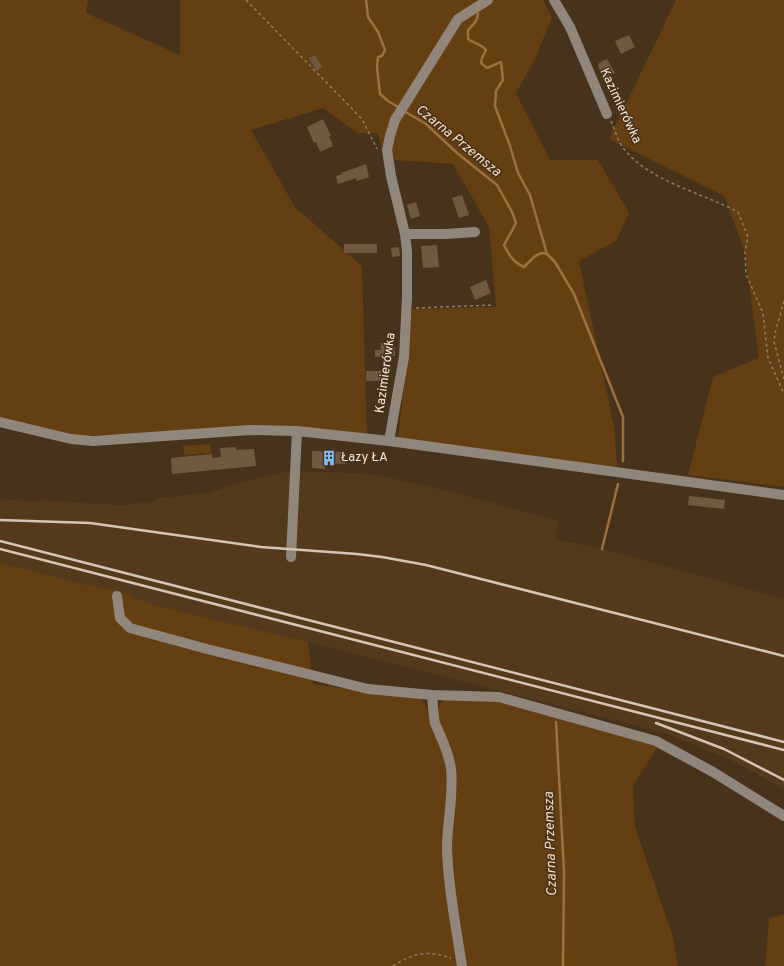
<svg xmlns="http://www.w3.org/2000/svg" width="784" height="966" viewBox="0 0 784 966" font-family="Overpass,sans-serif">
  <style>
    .built { fill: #543a1d }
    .green { fill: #633f12 }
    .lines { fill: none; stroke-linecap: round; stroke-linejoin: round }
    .stream { stroke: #9d703e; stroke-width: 2.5 }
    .building { fill: #6f5941 }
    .path { stroke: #907e6b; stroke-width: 1.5; stroke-dasharray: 3 3; stroke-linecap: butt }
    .minor { stroke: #91867b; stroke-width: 10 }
    .rail { stroke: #d4c5b6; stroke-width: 2.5 }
    .labels { text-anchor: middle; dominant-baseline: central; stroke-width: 3; stroke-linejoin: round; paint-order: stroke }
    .street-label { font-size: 13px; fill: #f7e9dc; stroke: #47321b }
    .poi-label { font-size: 13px; fill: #f7e9dc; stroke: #47321b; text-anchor: start }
    .water-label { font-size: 14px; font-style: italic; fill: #f7dcc0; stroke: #47321b }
  </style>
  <rect width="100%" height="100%" fill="#47321b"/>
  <path class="built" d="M290 471 355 473 378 475 456 493 559 521 555 539 607 550 784 599V789L731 760 665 733 308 642 155 605 134 598 124 592 91 586 0 563V499L38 502 41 500 96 504 103 503 121 506 140 502 142 504 153 502 159 498 207 493 241 482Z"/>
  <path class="green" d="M0 0H88L86 13 180 55V0H543L552 17 536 57 516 93 550 160H598L629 213 616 241 579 261 614 426 617 467 398 440 412 309 496 307 489 227 453 164 393 160 383 152 378 133H357L323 108 251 130 295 207 362 266 367 438 299 427 73 436 0 418Z
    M676 0H784V487L688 475 713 377 759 358 745 252 724 196 609 139Z
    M211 444V453L184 455 183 446Z
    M0 563 91 586 124 592 134 598 155 605 308 642 313 684 421 698 427 707 447 765 458 966H0Z
    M500 693 661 741 633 786 635 827 673 937 678 966H465L450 853 455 777 438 717C438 709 438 705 444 699Z
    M784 914V966H765L769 918Z"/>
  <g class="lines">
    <path class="stream" d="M366 0 368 17 378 32 385 50 382 56 378 57 377 67 380 94 388 101 400 108
      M477 10C480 19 474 24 468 30V39C475 44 481 44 486 50L482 58 481 63 487 68 501 62 503 80 496 91 495 106 510 146 518 173 530 195 547 254
      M404 111 426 124 457 153 497 185 512 212 516 223 504 245C509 255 513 262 524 267L535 256 542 253 547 254 555 262 574 294 623 417V461
      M602 549 618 484
      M556 722 564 872 563 966"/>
  </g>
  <path class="building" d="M629 35 635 47 621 54 615 41Z
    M315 55 322 67 317 71 309 58Z
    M607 59 615 73 604 79 598 66 599 63Z
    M323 119 331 136H329L333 146 320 152 316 142 314 143 307 127Z
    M366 164 369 177 357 181 356 178 338 184 336 176 342 174 341 173Z
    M462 195 469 215 459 218 452 198Z
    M416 202 420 216 411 219 407 205Z
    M344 244H377V253H344Z
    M437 245 439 267 423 268 421 246Z
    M399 247 400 256 392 257 391 248Z
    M486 280 491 293 475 300 470 287Z
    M381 343H394L395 356 375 357V350H381Z
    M366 371H383V381H366Z
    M236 447V450L254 449 256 466 172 474 171 458 212 454V458L221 457 220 448Z
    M312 451 345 452V464L325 463V469L312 468Z
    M689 496 725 500 724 509 688 505Z"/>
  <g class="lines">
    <path class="path" d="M246 0 362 119 377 149
      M611 121C615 130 618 142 624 149 650 182 703 193 738 212L748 237 745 252 746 274 763 313 768 358 784 394
      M784 301 775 333 774 342 784 379
      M416 308 494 305
      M393 966C413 953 428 950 451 958"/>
    <path class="minor" d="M554 0 570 27 607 114
      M405 234H446L475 232
      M0 422 71 439 93 441 250 430 297 431 389 441 784 495
      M389 441 404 357 407 297V251L405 234 391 176 387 150 390 136 395 120 458 19 488 0
      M291 557 297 431
      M117 596 120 618 130 628 207 649 368 689 432 695 499 697 656 741 713 772 784 816
      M432 695C433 704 433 714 435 723 441 738 449 752 451 769 454 795 447 822 447 848 448 887 456 927 462 966"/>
    <path class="rail" d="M0 520 90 523 261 547 357 554 382 557 426 565 784 656
      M0 541 784 742
      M0 549 784 750
      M656 723 724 749 784 780"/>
  </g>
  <defs>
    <g id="building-bare" transform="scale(1.2)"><path d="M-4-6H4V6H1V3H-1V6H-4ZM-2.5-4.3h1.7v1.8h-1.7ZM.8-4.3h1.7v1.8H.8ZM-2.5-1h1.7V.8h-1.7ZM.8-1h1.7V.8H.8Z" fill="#7ebef9" stroke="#47321b" stroke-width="2.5" paint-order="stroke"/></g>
  </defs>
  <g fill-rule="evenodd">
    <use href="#building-bare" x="329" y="458"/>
  </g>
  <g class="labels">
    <g class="street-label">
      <text transform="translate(620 106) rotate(65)">Kazimierówka</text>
      <text transform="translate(386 373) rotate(-82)">Kazimierówka</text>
    </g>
    <g class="poi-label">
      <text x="341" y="458">Łazy ŁA</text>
    </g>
    <g class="water-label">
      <text transform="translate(458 141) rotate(39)">Czarna Przemsza</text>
      <text transform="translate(551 844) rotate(-92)">Czarna Przemsza</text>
    </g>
  </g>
</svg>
